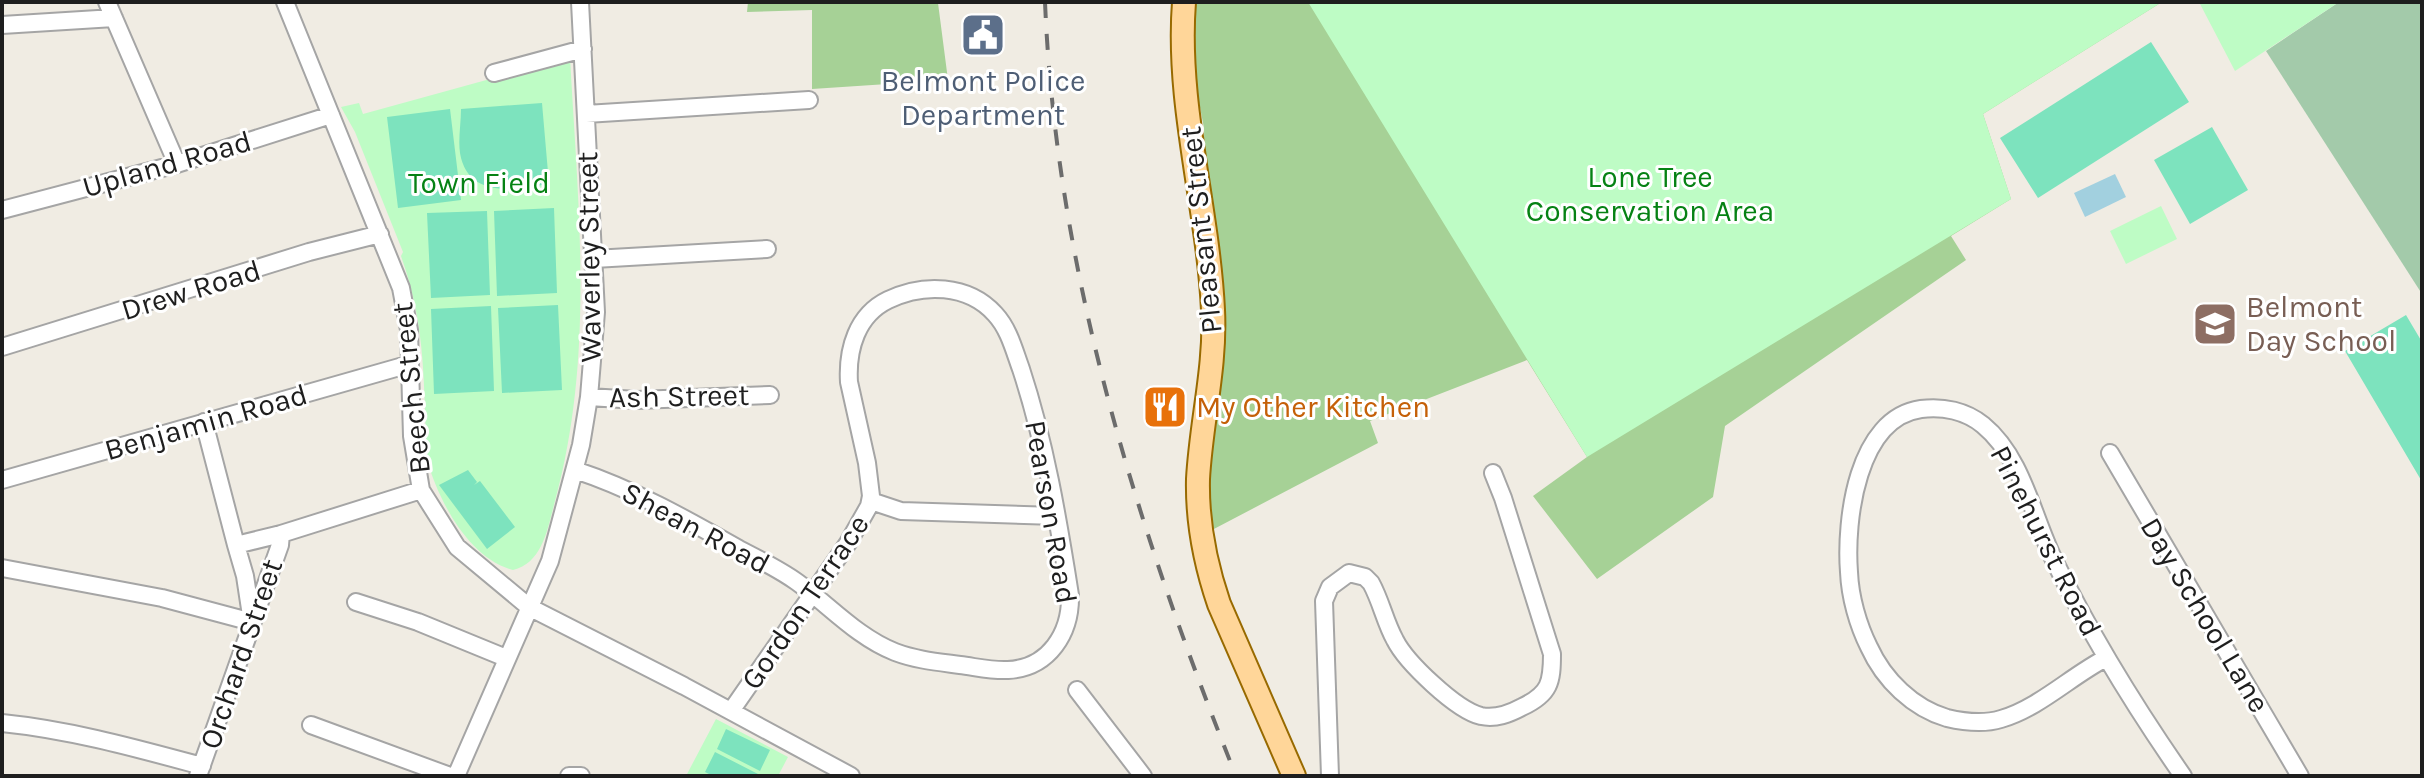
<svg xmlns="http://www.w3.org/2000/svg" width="2424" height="778" viewBox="0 0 2424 778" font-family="Karla,sans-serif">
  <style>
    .forest { fill: #a6d196 }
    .cemetery { fill: #a3caaa }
    .park { fill: #befcc5 }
    .pitch { fill: #7de3be }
    .water { fill: #a2d0df }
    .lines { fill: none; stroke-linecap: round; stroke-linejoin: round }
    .minor-casing { stroke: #a5a5a5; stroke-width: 20 }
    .major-casing { stroke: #986a00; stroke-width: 26 }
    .minor { stroke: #fff; stroke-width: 16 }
    .major { stroke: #ffd699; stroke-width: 22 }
    .rail { stroke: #6c6c6c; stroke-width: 4; stroke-dasharray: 16 16; stroke-linecap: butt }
    .labels { text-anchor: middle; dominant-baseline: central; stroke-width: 6; stroke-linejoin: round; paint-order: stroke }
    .service-label { font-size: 30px; fill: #4e5e75; stroke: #fff }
    .street-label { font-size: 30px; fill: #1e1e1e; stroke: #fff }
    .park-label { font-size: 30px; fill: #068214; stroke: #fff }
    .education-label { font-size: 30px; fill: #785e54; stroke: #fff; text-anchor: start }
    .food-label { font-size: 30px; fill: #c56008; stroke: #fff; text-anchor: start }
  </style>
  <rect width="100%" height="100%" fill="#f0ece3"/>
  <path class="forest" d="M748 2 938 3 948 80 812 89V10L747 12Z
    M1192 2H2162L1983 114 2011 199 1951 236 1966 260 1725 426 1713 497 1597 579 1533 496 1587 457 1527 360 1370 421 1378 443 1212 530 1208 503 1204 128 1195 82Z"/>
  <path class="cemetery" d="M2339 2H2422V294L2266 51Z"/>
  <path class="park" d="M1308 2H2162L1983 114 2011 199 1587 457Z
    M2199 2H2339L2235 71Z
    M570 57C578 206 595 355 555 501 548 527 543 563 513 570 468 558 439 501 427 460 423 384 427 329 401 256L403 252 355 132 341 107 359 103 363 114Z
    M2161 206 2177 239 2126 264 2110 231Z
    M716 719 788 757 778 776H686Z"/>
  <path class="pitch" d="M2151 42 2189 102 2038 198 2000 138Z
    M542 103 549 184C517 189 468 200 460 153 458 140 461 123 461 109Z
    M450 109 461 200 398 208 387 117Z
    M2212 127 2248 190 2190 224 2154 160Z
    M554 208 557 293 497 296 494 211Z
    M487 211 490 295 431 298 427 213Z
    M558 305 562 390 502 393 498 308Z
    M491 306 494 391 434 394 431 309Z
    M2406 315 2422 342 2421 480 2345 351Z
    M468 470 477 482 474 485 480 481 515 527 487 549 439 485Z
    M726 729 770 750 760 771 717 749Z
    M715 752 758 774 757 776H713L705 772Z"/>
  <path class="water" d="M2115 174 2126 197 2085 217 2074 193Z"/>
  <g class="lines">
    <g class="minor-casing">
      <path id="minor" d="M107 2 177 164
        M285 2 401 288 409 330 412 436 421 490 457 547 529 607 684 686 851 776
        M2 25 114 18
        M494 73 583 49
        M586 114 809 100
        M2 210 177 164 331 115
        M594 259 767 249
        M2 347 309 252 380 234
        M589 397 637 400 770 395
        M204 422 236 545 281 534
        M2110 453 2300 776
        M575 470C633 489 686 519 739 549 758 559 779 569 797 582 829 605 857 637 895 652 916 660 938 662 960 665 976 667 993 671 1008 670 1049 668 1071 633 1070 595 1058 519 1045 442 1021 369 1014 350 1009 329 995 314 968 284 923 283 888 300 857 315 847 349 849 382L867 463 871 496 869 506 848 543 731 711
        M2 480 410 364
        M871 501 901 511 1056 516
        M2 568 162 598 252 622 245 576 236 545
        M356 602 418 622 506 658
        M2106 658C2071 676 2039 708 2001 719 1985 724 1964 722 1947 718 1913 708 1884 680 1869 647 1858 625 1850 597 1849 572 1845 520 1857 418 1921 409 1943 406 1966 411 1983 425 2022 457 2032 514 2053 558 2090 634 2135 707 2183 776
        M1077 690 1143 776
        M2 723C71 730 135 748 202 766
        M311 725 450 776
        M198 776 280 545 281 534 421 490
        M456 776 550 561 581 445 589 397 596 312 580 2
        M569 776H581
        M1330 776 1324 601 1330 587 1349 573 1365 577 1371 583C1381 601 1385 622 1395 640 1406 662 1456 710 1481 716 1496 719 1509 714 1522 707 1550 694 1552 682 1552 654L1503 498 1493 473"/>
    </g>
    <g class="major-casing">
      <path id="major" d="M1184 2C1176 105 1208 207 1213 310 1216 367 1201 422 1198 479 1197 521 1205 563 1219 604L1294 776"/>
    </g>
    <use href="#minor" class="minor"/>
    <use href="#major" class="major"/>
    <path class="rail" d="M1045 2C1056 270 1137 529 1236 776"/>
  </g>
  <defs>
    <g id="civic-square" transform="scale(2.3)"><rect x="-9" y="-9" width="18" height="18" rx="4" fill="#5c6f8a" stroke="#fff"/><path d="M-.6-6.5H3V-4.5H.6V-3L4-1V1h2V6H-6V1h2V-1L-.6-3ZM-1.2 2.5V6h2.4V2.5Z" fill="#fff"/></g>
    <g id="school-square" transform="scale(2.3)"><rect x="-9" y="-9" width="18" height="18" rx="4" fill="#8d6e63" stroke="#fff"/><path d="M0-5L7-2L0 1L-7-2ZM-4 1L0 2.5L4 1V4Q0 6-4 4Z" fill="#fff"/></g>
    <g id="restaurant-square" transform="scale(2.3)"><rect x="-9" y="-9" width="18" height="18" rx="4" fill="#e8710a" stroke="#fff"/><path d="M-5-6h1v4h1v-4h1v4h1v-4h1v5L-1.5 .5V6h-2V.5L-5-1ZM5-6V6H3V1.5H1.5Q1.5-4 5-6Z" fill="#fff"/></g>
  </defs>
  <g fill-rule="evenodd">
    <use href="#civic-square" x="983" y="35"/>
    <use href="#school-square" x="2215" y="324"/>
    <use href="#restaurant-square" x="1165" y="407"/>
  </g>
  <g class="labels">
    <g class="service-label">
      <text x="983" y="81">Belmont Police<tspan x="983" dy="34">Department</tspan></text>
    </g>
    <g class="street-label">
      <text transform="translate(167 164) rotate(-16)">Upland Road</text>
      <text transform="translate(1201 230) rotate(-96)">Pleasant Street</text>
      <text transform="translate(589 257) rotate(-91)">Waverley Street</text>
      <text transform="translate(191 290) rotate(-17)">Drew Road</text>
      <text transform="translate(411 388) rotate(-96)">Beech Street</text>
      <text transform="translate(679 396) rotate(-1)">Ash Street</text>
      <text transform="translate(206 422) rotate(-16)">Benjamin Road</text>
      <text transform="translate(1051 512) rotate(80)">Pearson Road</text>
      <text transform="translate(696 528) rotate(28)">Shean Road</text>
      <text transform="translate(2046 541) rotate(63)">Pinehurst Road</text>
      <text transform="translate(805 602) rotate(-56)">Gordon Terrace</text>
      <text transform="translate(2205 615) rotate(59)">Day School Lane</text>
      <text transform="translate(241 654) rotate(-71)">Orchard Street</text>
    </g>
    <g class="park-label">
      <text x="1650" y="177">Lone Tree<tspan x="1650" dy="34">Conservation Area</tspan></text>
      <text x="479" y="183">Town Field</text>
    </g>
    <g class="education-label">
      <text x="2246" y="307">Belmont<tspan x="2246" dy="34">Day School</tspan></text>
    </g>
    <g class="food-label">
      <text x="1196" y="407">My Other Kitchen</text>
    </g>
  </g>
  <rect width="2424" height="778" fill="none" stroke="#1e1e1e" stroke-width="8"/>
</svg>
